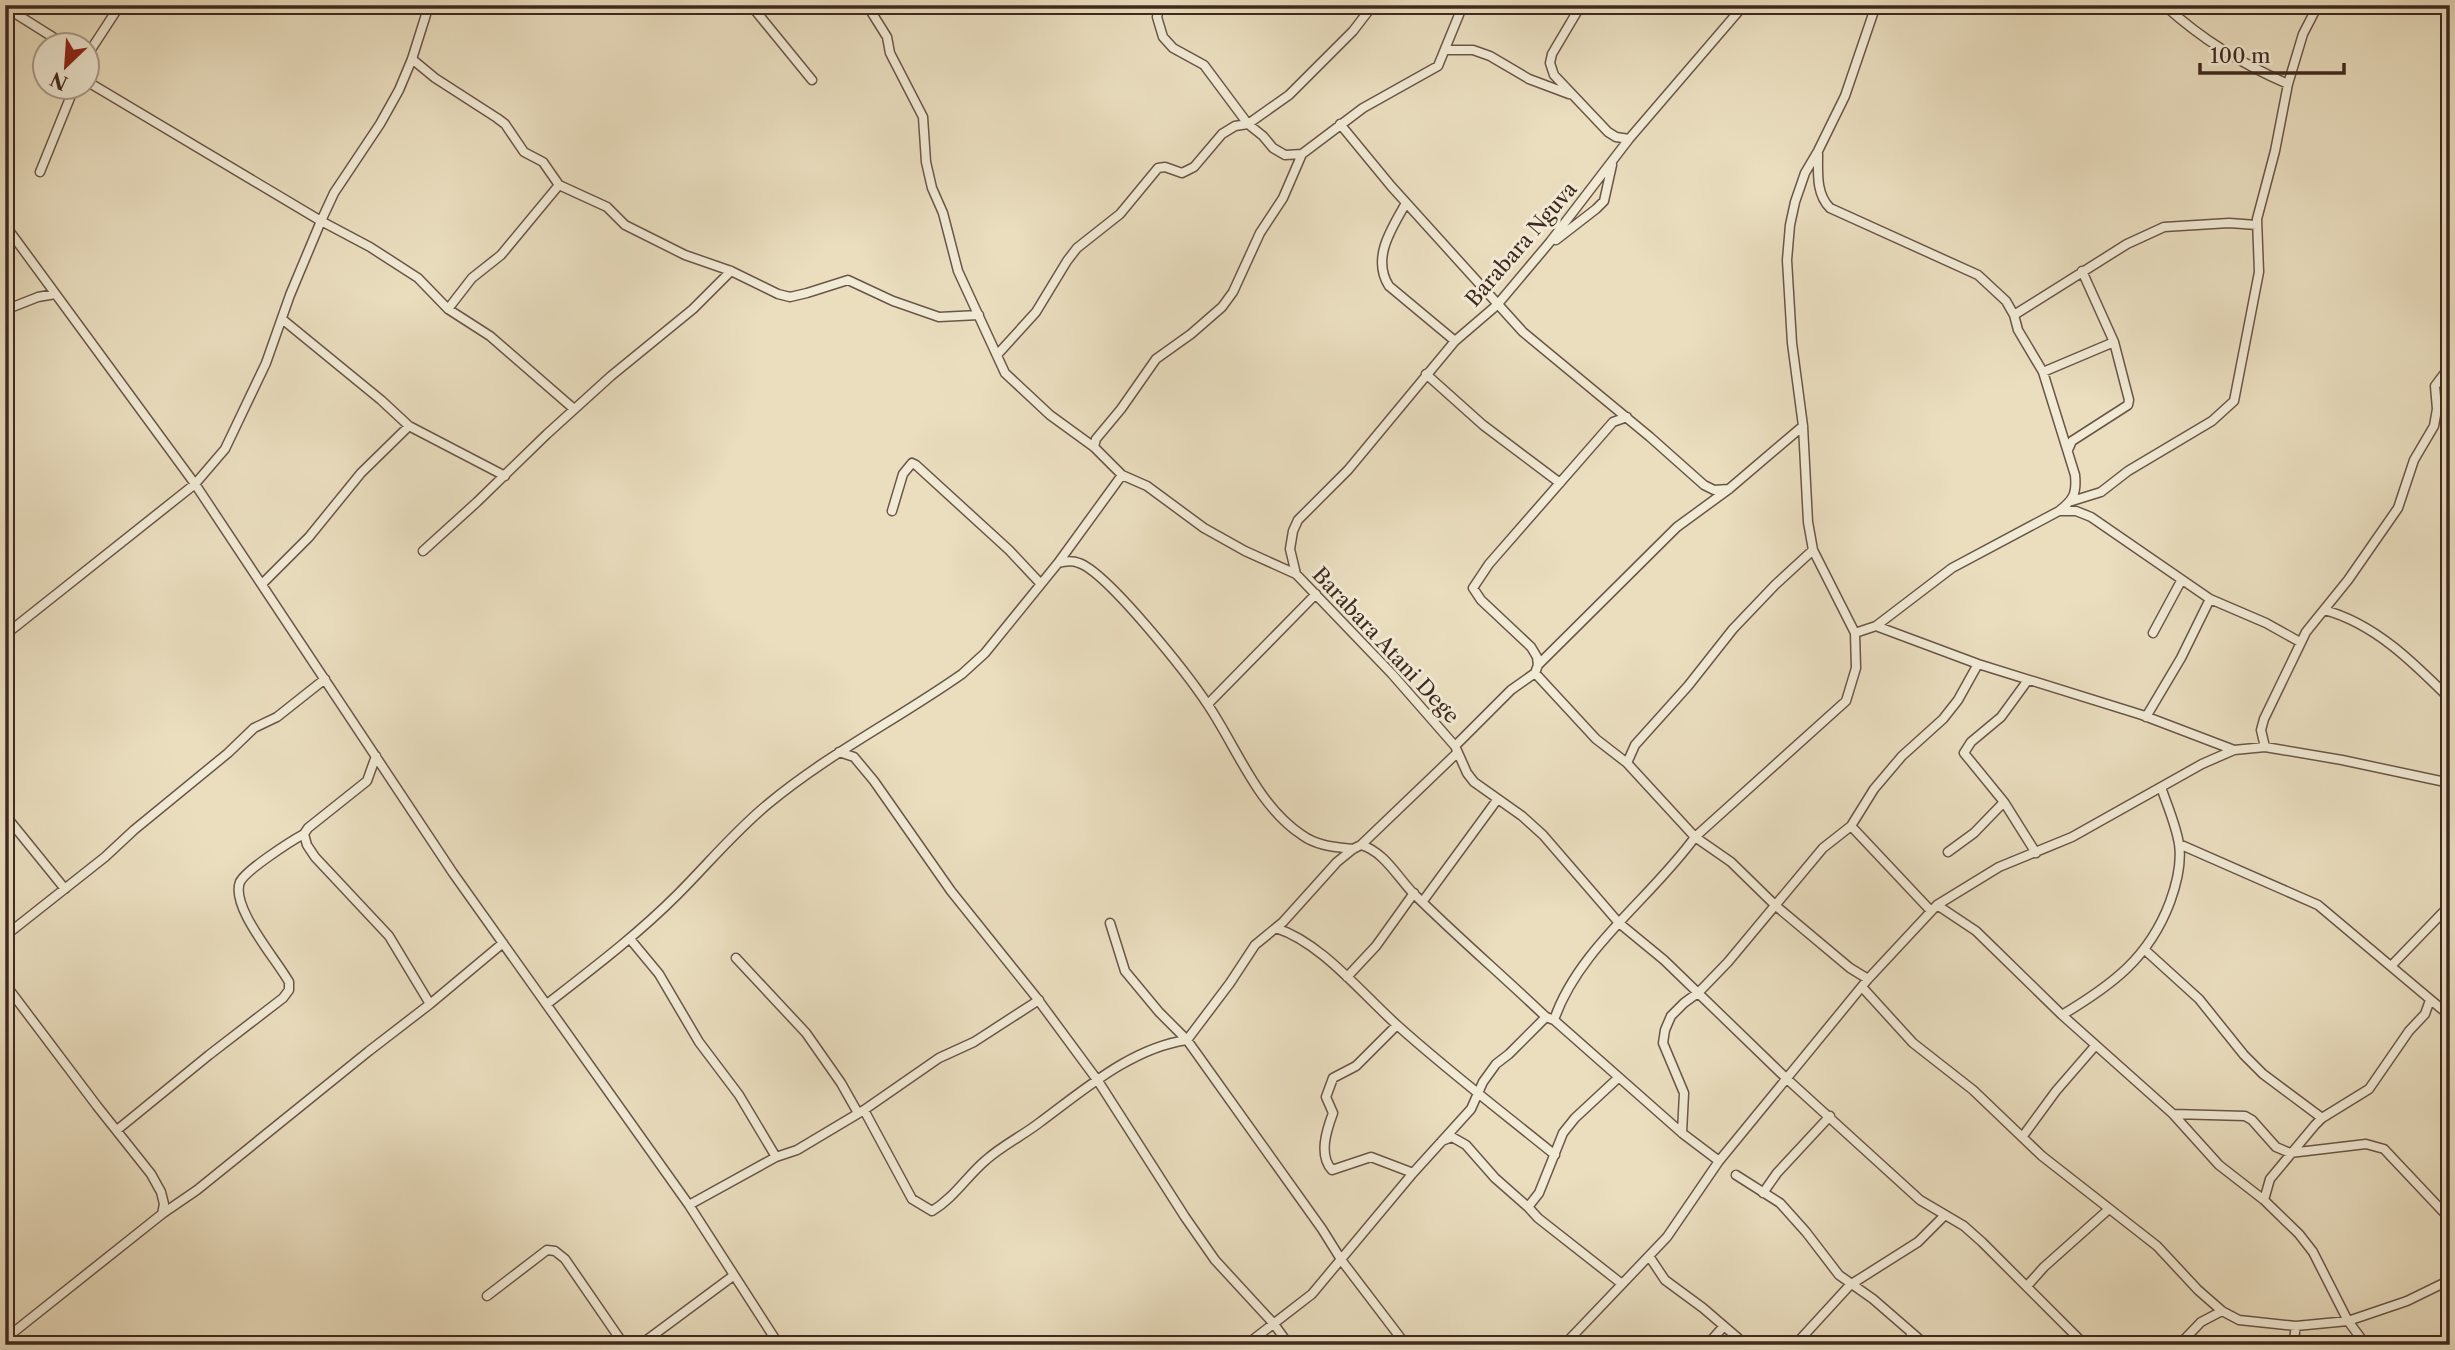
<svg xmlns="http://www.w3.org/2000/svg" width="2455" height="1350" viewBox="0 0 2455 1350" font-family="'Libre Caslon Text',serif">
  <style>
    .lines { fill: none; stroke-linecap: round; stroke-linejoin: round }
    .street-casing { stroke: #6a5648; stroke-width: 11 }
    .street { stroke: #f1ead5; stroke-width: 8 }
    .labels { text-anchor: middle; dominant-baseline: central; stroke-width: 6; stroke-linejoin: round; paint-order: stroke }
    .street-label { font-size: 21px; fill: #3f2920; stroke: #f1ead5 }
  </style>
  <rect width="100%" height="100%" fill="#eadebf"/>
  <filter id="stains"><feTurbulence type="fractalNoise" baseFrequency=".00286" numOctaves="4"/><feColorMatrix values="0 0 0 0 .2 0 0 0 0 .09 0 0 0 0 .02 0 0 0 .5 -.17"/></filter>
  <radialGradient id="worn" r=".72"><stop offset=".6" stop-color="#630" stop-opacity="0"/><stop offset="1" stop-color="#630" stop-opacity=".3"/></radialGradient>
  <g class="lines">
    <g class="street-casing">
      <path id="street" d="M753 5 754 9 812 80
        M867 5 887 37 890 53 923 117 926 162 932 188 943 213 958 271 1005 373 1050 415 1094 447 1122 475 1147 486 1204 528 1245 551 1296 574 1392 674 1455 746 1467 773 1474 782 1522 816 1543 835 1619 923 1664 960 1787 1079 1920 1200 1964 1226 1982 1242 2085 1345
        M1160 5 1157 17 1163 37 1173 48 1204 65 1248 124 1263 136 1273 148 1285 155 1302 154 1363 108 1438 66 1463 5
        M1581 5 1552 54 1550 63 1554 75 1608 132 1616 137 1629 139
        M2164 5C2203 40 2240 63 2288 84
        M5 7 67 46
        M1445 50H1473L1490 56 1529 79 1569 94
        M88 54 120 5
        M412 59 435 78 497 118 505 124 524 152 543 162 559 185 607 207 625 225 685 255 731 271 778 294 790 297 807 293 848 280 893 301 939 317 979 315
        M88 82 321 221 370 247 418 278 448 309 490 336 574 409
        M1340 124 1391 186 1523 332 1650 437 1704 485 1714 490 1729 489
        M1818 154C1818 173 1816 194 1830 208L1978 275 2006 301 2014 315 2018 330 2043 372 2075 475C2077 494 2073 500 2059 511L1952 568 1876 626
        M40 172 74 88
        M1406 203C1392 228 1371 258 1389 286L1455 341
        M5 225 195 484 453 873 689 1205 779 1345
        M1556 240 1596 209 1604 201 1612 165
        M448 309 472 278 501 255 559 185
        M5 310 38 297 55 294
        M2014 315 2127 244 2164 227 2229 223 2257 225
        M282 319 381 400 409 426
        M997 355 1036 312 1067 261 1077 248 1120 214 1158 168 1165 167 1182 173 1194 167 1222 134 1235 126 1248 124 1289 95 1353 31 1373 5
        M2043 372 2114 342
        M1426 374 1483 425 1560 483
        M1094 447 1096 439 1121 409 1156 359 1191 334 1222 307 1233 292 1260 233 1283 198 1302 154
        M2068 450 2072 441 2128 405 2129 400 2114 342 2082 271
        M2072 501 2101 492 2128 471 2212 421 2234 401 2259 272 2257 219 2275 151 2288 84 2303 34 2318 5
        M892 511 903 474 912 463 916 465 1009 550 1040 583
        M2059 511H2076L2091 517 2210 599 2266 623 2300 642
        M1813 550 1775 585 1733 629 1688 686 1635 745 1627 763 1695 837 1731 862 1776 906 1850 968 1868 979
        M423 551 477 502 547 434 611 376 693 309 731 271
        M1058 563 1122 475
        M1296 574 1290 549 1293 531 1298 520 1348 470 1455 341 1497 305 1550 242 1629 139 1744 5
        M263 583 309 537 361 473 409 426 505 476
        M2324 610C2374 623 2414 663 2450 699
        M1855 633 1876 626 1978 664 2142 715 2234 750
        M2153 633 2181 581
        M5 635 195 484 225 449 266 363 290 295 321 221 334 193 380 124 399 90 412 59 429 5
        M1538 665 1537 657 1531 647 1481 600 1473 588 1489 564 1613 422 1627 417
        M1535 673 1596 739 1627 763
        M2028 680 2001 717 1971 742 1964 753 2004 802 2036 853
        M1208 704 1316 594
        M2146 717 2181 658 2210 599
        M1455 746 1511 690 1535 673 1538 665 1677 527 1729 489 1803 426
        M2265 747 2261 730 2264 719 2306 632 2348 580 2398 508 2414 460 2434 426 2437 409 2435 386 2450 366
        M839 752 854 757 874 781 951 891 1036 997 1098 1081 1185 1217 1215 1260 1274 1324 1289 1345
        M376 756 367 781 308 828 304 834 307 845 315 857 389 936 430 1004
        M5 815 65 889
        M1851 826 1931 911
        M2179 844 2318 905 2450 1016
        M1361 845 1457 753
        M1948 852 1974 833 2004 802
        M1423 901 1497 800
        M1937 905 1976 931 2062 1015 2173 1114 2219 1165 2264 1200 2299 1234 2313 1252 2348 1321 2366 1345
        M1110 923 1125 971 1159 1012 1187 1040 1322 1229 1342 1261 1406 1345
        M1276 928C1322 943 1361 993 1397 1025 1447 1070 1502 1112 1555 1155
        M5 936 105 857 134 830 228 753 254 728 277 717 325 679
        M630 939 659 974 699 1042 739 1095 776 1157
        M2145 950 2199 999 2244 1055 2263 1074 2322 1118
        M736 958 806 1033 841 1083 858 1113
        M2392 965 2450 905
        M1347 977 1376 946 1414 893
        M5 984 97 1106 151 1174 161 1192 164 1204 162 1214 5 1339
        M1862 987 1913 1043 1973 1090 2042 1156 2157 1246 2198 1290 2222 1311 2239 1320 2296 1326 2348 1321 2407 1301 2450 1280
        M547 1004C592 969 637 935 677 895 708 864 734 832 768 804 828 754 898 719 962 674L985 653 1058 563C1065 561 1072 560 1079 563 1108 573 1189 676 1208 705 1237 748 1257 805 1302 835 1317 846 1335 847 1353 849
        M2062 1015C2112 985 2149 958 2170 902 2177 883 2182 864 2179 844 2176 825 2167 805 2161 787
        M1397 1025 1356 1066 1333 1078 1326 1097 1333 1113C1327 1129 1318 1155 1332 1170L1371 1157 1413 1173
        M1618 1078 1575 1118 1563 1133 1539 1193 1528 1207 1538 1218 1622 1284
        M864 1110 912 1199 932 1211C954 1198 967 1176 986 1160 1003 1145 1022 1136 1039 1123 1084 1090 1131 1048 1187 1040L1230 983 1255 945 1283 922 1337 862 1353 849 1361 845C1383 851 1397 876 1412 892 1455 935 1502 975 1546 1017L1554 1020
        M2173 1114 2245 1116 2252 1120 2276 1147 2290 1153 2366 1144 2384 1149 2450 1219
        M117 1130 209 1055 283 998 289 990V982C277 960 230 907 240 882 246 870 291 841 304 834
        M1682 1133 1684 1093 1663 1043 1665 1030 1671 1016 1684 1003 1699 992 1728 962 1823 848 1851 826 1874 789 1902 756 1943 719 1958 700 1978 664
        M2023 1136 2056 1091 2095 1046
        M1442 1141 1452 1137 1466 1145 1495 1178 1528 1207
        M1719 1161 1682 1133 1554 1020C1578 949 1652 897 1695 837L1846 701 1856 668 1855 633 1813 550 1808 522 1803 426 1792 343 1787 260 1790 225 1795 202 1805 173 1818 151 1845 96 1876 5
        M1736 1175 1780 1203 1806 1232 1839 1275 1873 1299 1926 1345
        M1763 1193 1777 1173 1830 1116
        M2264 1200 2270 1179 2315 1125 2322 1118 2369 1089 2409 1031 2425 1014 2430 1000
        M689 1205 776 1157 797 1150 864 1110 939 1058 974 1042 1039 1000
        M162 1214 197 1190 369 1051 430 1004 503 943
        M1649 1256 1665 1280 1703 1308 1746 1345
        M2027 1286 2044 1267 2109 1209
        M487 1296 547 1250 555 1251 565 1259 620 1339 628 1345
        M640 1345 733 1276
        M1246 1345 1312 1294 1413 1173 1471 1109 1483 1082 1496 1064 1509 1054 1546 1017
        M1564 1345 1667 1237 1719 1161 1868 979 1937 905 1999 867 2072 837 2202 764 2234 750 2265 747 2342 760 2450 783
        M1707 1345 1724 1326
        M1795 1345 1850 1285 1918 1242 1945 1215
        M1905 1345 1912 1334
        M2179 1345 2201 1322 2222 1311
        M2293 1345 2296 1326"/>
    </g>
    <use href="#street" class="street"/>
  </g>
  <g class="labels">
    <g class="street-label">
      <text transform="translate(1521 244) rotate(-49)">Barabara Nguva</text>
      <text transform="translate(1386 645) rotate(47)">Barabara Atani Dege</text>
    </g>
  </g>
  <rect width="2455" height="1350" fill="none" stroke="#eadebf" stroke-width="28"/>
  <rect x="7" y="7" width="2441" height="1336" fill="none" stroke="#3f2920" stroke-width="3.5"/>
  <rect x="14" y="14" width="2427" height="1322" fill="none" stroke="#3f2920" stroke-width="2"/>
  <g transform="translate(66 66) rotate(205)"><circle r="33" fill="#f1ead5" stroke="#aa9d8d" stroke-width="2"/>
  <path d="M0-5L12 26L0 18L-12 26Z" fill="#8f2418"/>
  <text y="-10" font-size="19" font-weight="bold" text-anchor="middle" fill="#3f2920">N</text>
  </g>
  <path d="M2200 63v10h144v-10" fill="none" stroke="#3f2920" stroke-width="3.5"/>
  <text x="2210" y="63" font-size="21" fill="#3f2920" stroke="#f1ead5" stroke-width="5" paint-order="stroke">100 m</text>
  <rect width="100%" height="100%" filter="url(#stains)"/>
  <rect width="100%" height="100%" fill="url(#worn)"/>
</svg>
